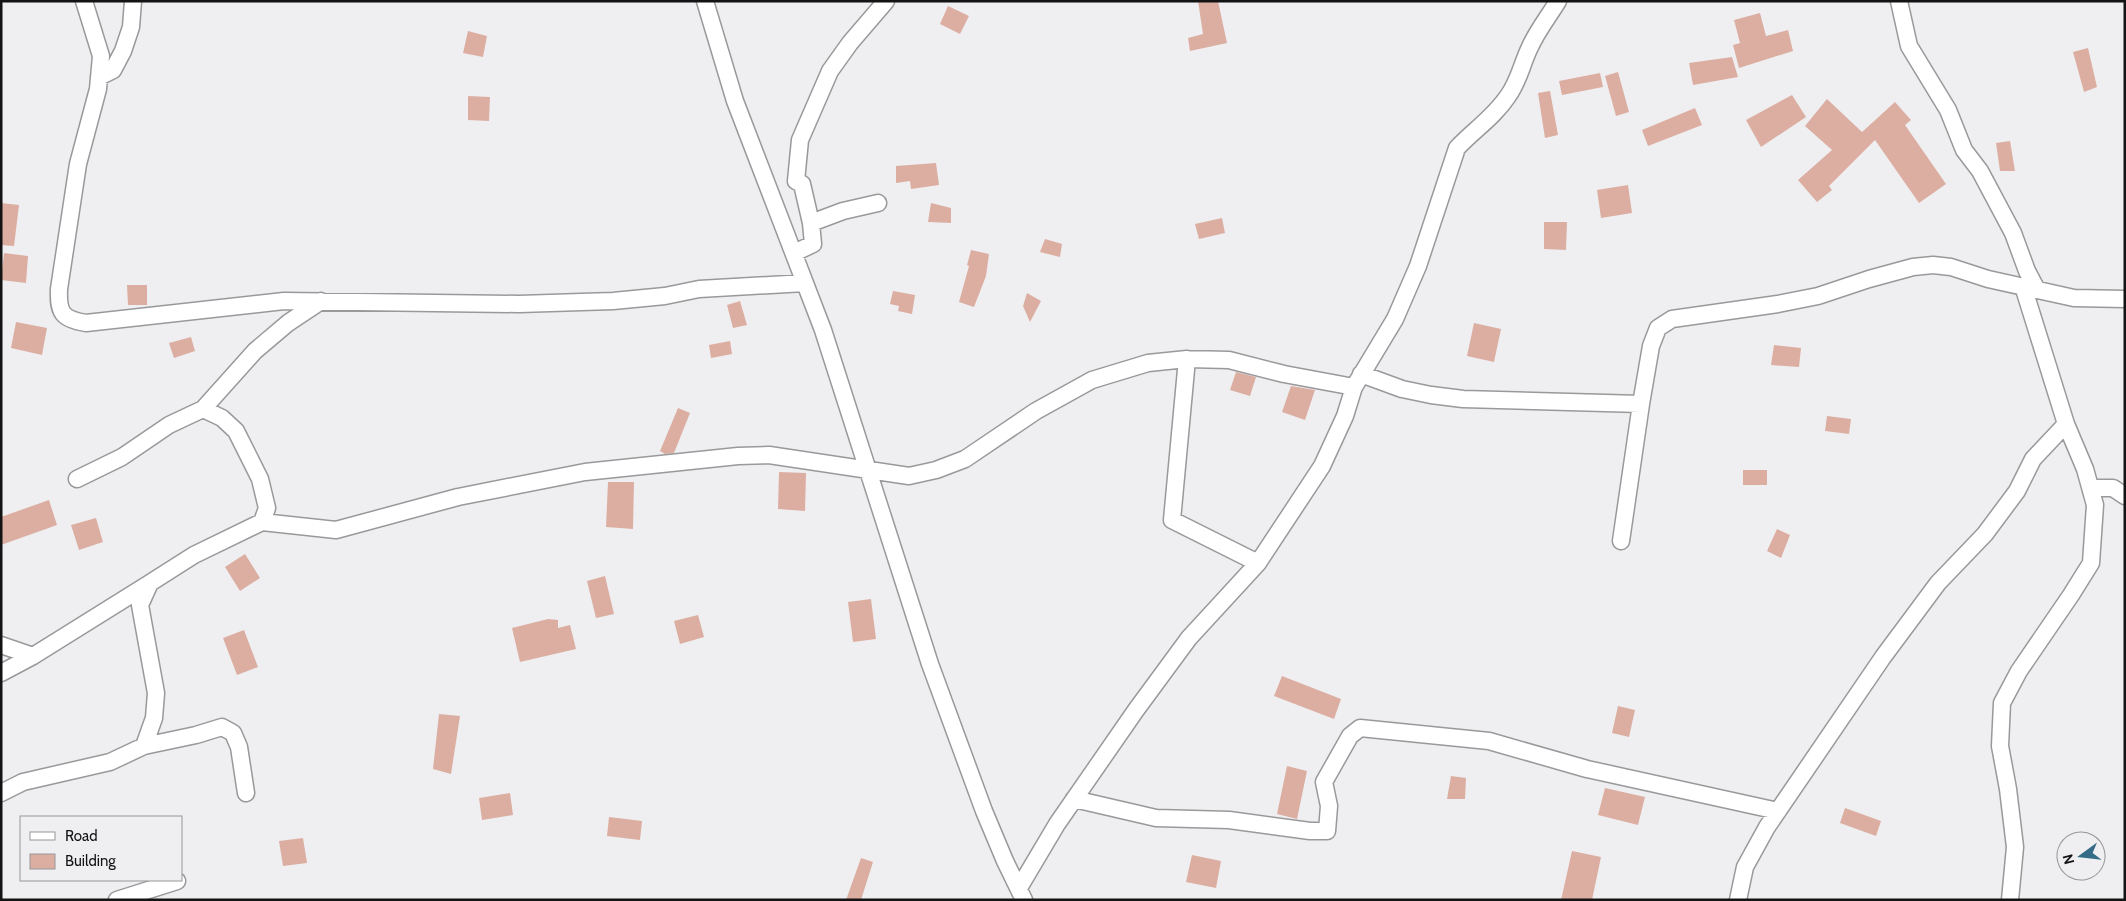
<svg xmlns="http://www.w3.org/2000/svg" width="2126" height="901" viewBox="0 0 2126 901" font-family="Cabin,sans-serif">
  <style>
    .building { fill: #dcaea2 }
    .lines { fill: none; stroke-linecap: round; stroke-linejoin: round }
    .minor-casing { stroke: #99999b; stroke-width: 19 }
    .minor { stroke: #fff; stroke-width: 16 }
  </style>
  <rect width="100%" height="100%" fill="#efeff1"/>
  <path class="building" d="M1198 1H1218L1227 43 1190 51 1188 38 1203 34Z
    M948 6 969 16 960 34 940 24Z
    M1760 13 1766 36 1788 30 1793 51 1739 68 1733 45 1740 43 1734 20Z
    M468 31 487 36 483 57 463 53Z
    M2088 48 2097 87 2084 92 2073 52Z
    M1732 57 1738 77 1693 85 1689 63Z
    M1618 72 1629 112 1616 116 1605 76Z
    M1600 73 1603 87 1562 95 1559 81Z
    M1550 91 1558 135 1545 138 1538 93Z
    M1792 95 1806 117 1761 147 1746 120Z
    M468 96 490 97 489 121 468 120Z
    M1827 99 1862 132 1895 102 1911 120 1905 125 1946 184 1919 203 1875 140 1829 186 1832 190 1817 202 1798 180 1832 150 1805 126Z
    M1695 108 1702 125 1648 146 1642 130Z
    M2010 141 2015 171H2000L1996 143Z
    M936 163 939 185 911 189 910 181 896 183V166Z
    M1628 185 1632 213 1601 218 1597 190Z
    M1 203 19 205 14 246 1 245Z
    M931 203 951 208V223L928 222Z
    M1222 218 1225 233 1199 239 1195 224Z
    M1544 222H1567L1566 250 1544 249Z
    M1045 239 1062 244 1060 257 1040 252Z
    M971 250 989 254 986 276 974 307 959 302 969 266 967 265Z
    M4 253 28 256 26 283 1 280Z
    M127 285H147V305H128Z
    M893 291 915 295 912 314 898 311 899 306 890 304Z
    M1027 293 1041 301 1030 322 1023 306Z
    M740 301 747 325 733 328 727 305Z
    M16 322 47 328 42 355 11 348Z
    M1474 323 1501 329 1494 362 1467 356Z
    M191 337 195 351 174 358 169 343Z
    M730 341 732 354 711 358 709 345Z
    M1774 345 1801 348 1799 367 1771 365Z
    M1236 372 1256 377 1250 396 1230 390Z
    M1291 386 1315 390 1305 420 1282 412Z
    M678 408 690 413 674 453 665 454 660 451Z
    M1827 416 1851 419 1849 434 1825 431Z
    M1743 470H1767V485H1743Z
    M779 472 806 473 805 511 778 509Z
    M608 482H634L633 529 606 527Z
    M49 500 57 525 1 545V517Z
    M96 518 103 542 79 550 71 525Z
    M1777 529 1790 535 1781 558 1767 551Z
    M245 554 260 578 240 591 225 567Z
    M605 576 614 614 596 618 587 581Z
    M871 599 876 639 853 642 848 602Z
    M698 615 704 637 680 644 674 621Z
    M548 619 558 620V628L570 625 576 649 520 662 512 628Z
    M244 630 258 667 237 675 223 638Z
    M1282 676 1341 699 1334 719 1274 696Z
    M1618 706 1635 710 1629 737 1612 733Z
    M439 714 460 716 451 774 433 769Z
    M1287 766 1307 771 1297 819 1277 814Z
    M1451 776 1466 778 1465 799H1447Z
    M1605 788 1645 797 1638 825 1598 815Z
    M510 793 513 815 482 820 479 798Z
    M1845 808 1881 821 1876 836 1840 823Z
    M609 817 642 821 640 840 607 836Z
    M303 838 307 863 283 866 279 841Z
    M1572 851 1601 857 1592 900H1561Z
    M1192 855 1221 861 1216 888 1186 882Z
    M861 858 873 862 861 900H846Z"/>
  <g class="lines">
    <g class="minor-casing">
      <path id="minor" d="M84 1 101 56 98 89 78 164 59 289C58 313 62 319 86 323L284 301 519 304 613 301 665 296 699 289 805 283
        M705 1 735 101 823 330 930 664 984 811 1005 861 1024 900
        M1899 1 1909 46 1948 110 1964 150 1980 171 2013 233 2027 271 2037 290
        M99 77 113 70 123 51 131 27 133 1
        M811 223 802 184 796 181 800 140 830 71 850 43 886 1
        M794 253 813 244 811 223 843 211 878 203
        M1187 359 1172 520 1258 563
        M1361 374 1402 389 1431 395 1463 399 1641 404 1621 541
        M1641 404 1651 346 1658 328 1672 319 1778 304 1818 296 1869 279 1913 267 1933 265 1951 267 1988 279 2074 298 2125 299
        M77 479 122 457 169 425 203 409 255 351 288 323 321 301
        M2091 488H2113L2125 496
        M262 522 336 530 458 497 585 472 738 456 769 455 909 476 936 470 965 459 1036 411 1092 380 1148 363 1187 359 1229 360 1284 374 1354 387
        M1 645 33 656
        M1 673 33 656 150 583
        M144 746 196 735 222 727 233 733 239 747 246 793
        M1 793 23 782 110 762 144 746 154 718 156 693 140 605 150 583 194 555 262 522 267 508 260 479 236 431 222 418 203 409
        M1074 799 1156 818 1229 820 1310 831H1327L1329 806 1324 782 1350 736 1360 728 1489 741 1587 769 1778 811
        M1019 888 1057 824 1136 710 1189 638 1258 563 1322 466 1345 416 1354 387 1395 319 1418 266 1457 148C1474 130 1494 117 1508 96 1519 81 1522 63 1530 47 1537 31 1549 16 1558 1
        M117 900 177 881
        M1738 900 1745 867 1767 827 1883 657 1938 583 1985 534 2017 491 2033 459 2066 424
        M2010 900 2015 847 2008 789 2000 746 2002 703 2019 671 2071 595 2091 563 2095 505 2085 469 2066 424 2023 286"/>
    </g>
    <use href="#minor" class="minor"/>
  </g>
  <rect width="2126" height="901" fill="none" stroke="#131314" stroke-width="5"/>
  <rect x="20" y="816" width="162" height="65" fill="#efeff1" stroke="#979799"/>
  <rect x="30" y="832" width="25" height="8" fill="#ffffff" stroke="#979799"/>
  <text x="65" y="841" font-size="15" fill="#131314">Road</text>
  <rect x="30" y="854" width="25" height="15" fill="#dcaea2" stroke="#979799"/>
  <text x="65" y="866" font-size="15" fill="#131314">Building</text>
  <g transform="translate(2081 856) rotate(255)"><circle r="24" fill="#efeff1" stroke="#979799"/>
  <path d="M0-4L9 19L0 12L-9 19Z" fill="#346b86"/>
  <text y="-8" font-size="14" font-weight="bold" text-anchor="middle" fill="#131314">N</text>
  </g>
</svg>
